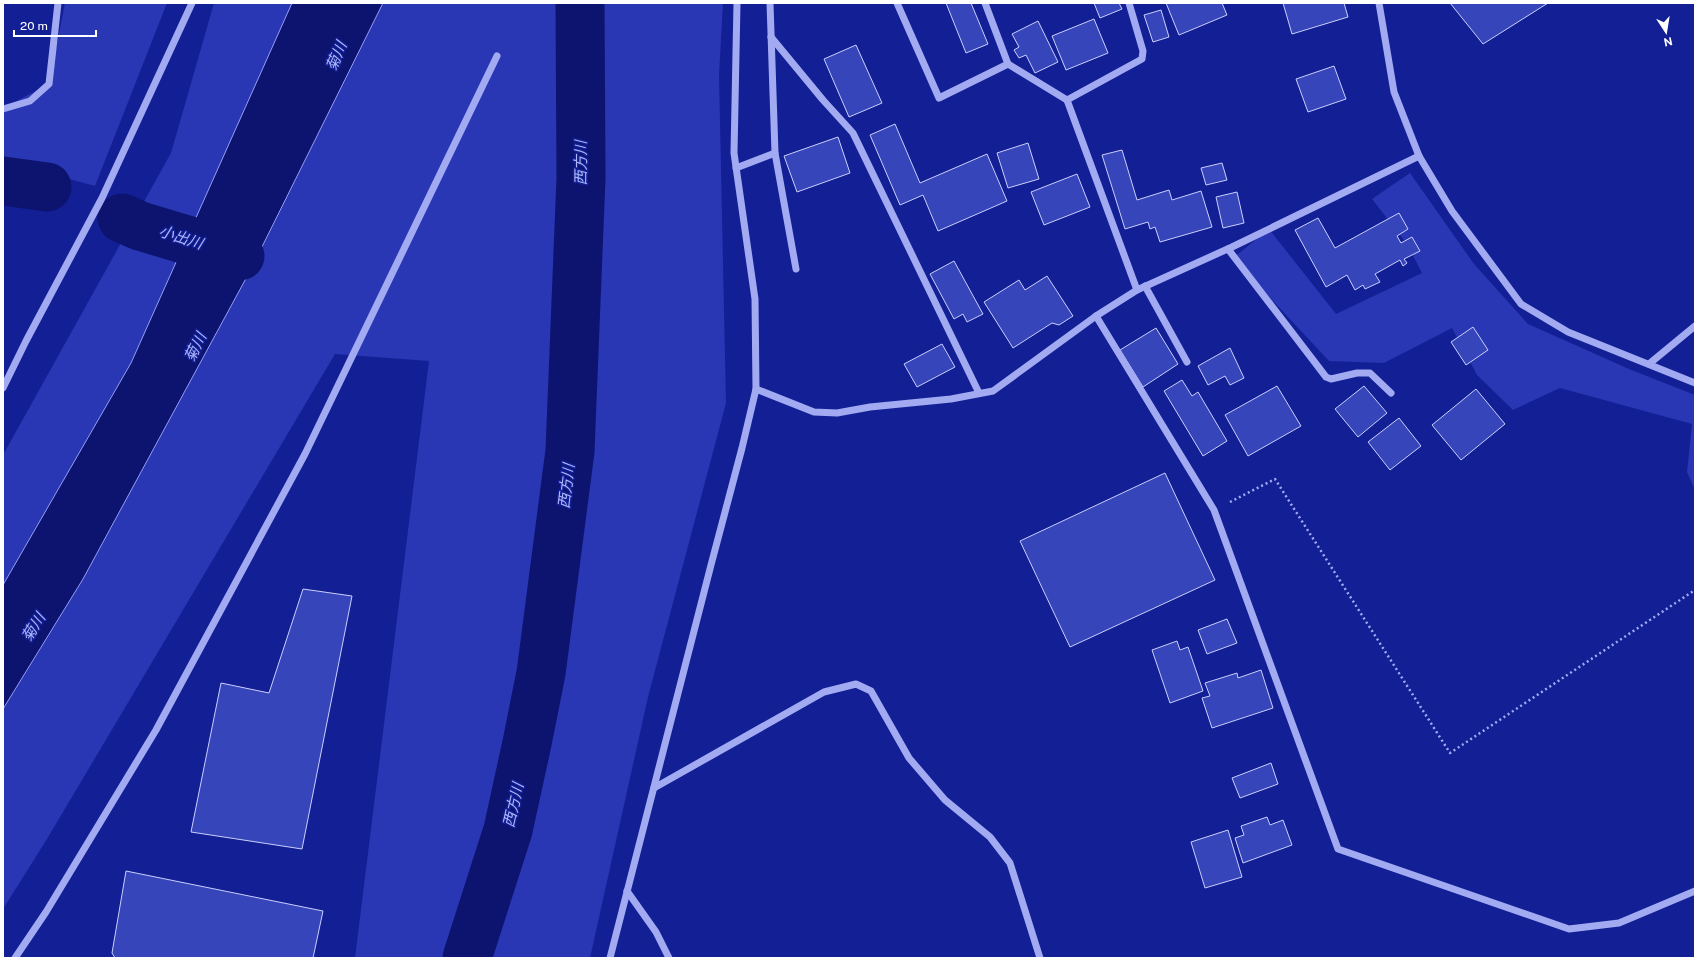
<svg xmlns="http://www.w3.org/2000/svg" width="1698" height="961" viewBox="0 0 1698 961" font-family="'Public Sans','Noto Sans JP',sans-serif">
<rect width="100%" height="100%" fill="#131f94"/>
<g fill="#2937b4">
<polygon points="65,3 167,3 95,186 3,161 3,108 49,84"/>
<polygon points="214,3 723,3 719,75 726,403 648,697 590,958 355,958 429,361 335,354 47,839 3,909 3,455 171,153"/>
<polygon points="1410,173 1474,264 1528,324 1629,369 1695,395 1695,490 1687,472 1692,424 1560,388 1513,410 1477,375 1452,328 1384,363 1329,361 1233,258 1269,229 1336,314 1422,273 1407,244 1372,199"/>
</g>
<polygon fill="#0c1470" stroke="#949ff5" points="292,3 383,3 250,271 83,579 3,709 3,585 131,363"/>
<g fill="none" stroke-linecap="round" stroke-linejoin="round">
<g stroke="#0c1470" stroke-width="49">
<polyline points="3,181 47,187"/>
<polyline points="122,218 140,226 240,256"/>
<polyline points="467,958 508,830 527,743 541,673 570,451 581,178 580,3"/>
</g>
</g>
<g fill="#3745bb" stroke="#cacffd">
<polygon points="946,3 971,3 988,44 966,53"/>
<polygon points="1094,3 1119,3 1122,9 1100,18"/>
<polygon points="1166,3 1222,3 1227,15 1179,35"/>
<polygon points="1283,3 1344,3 1348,17 1292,34"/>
<polygon points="1450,3 1548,3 1483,44"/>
<polygon points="1161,10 1169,37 1153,42 1144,15"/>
<polygon points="1094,19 1108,53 1066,70 1052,36"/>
<polygon points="1038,21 1058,62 1035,73 1026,55 1019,58 1014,50 1019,47 1012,34"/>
<polygon points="856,45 882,103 849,117 824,59"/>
<polygon points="1334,66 1346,99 1308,112 1296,79"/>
<polygon points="895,124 920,183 987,154 1007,201 938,231 923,195 900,205 870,135"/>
<polygon points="838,137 850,173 797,192 784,156"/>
<polygon points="1028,143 1039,179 1008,188 997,153"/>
<polygon points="1122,150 1137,200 1169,190 1172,200 1201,191 1212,227 1160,242 1155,227 1150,229 1148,222 1125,229 1102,155"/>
<polygon points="1222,163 1227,180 1206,185 1201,168"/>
<polygon points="1077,174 1090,207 1044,225 1031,192"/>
<polygon points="1237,192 1244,223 1223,228 1216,197"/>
<polygon points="1399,213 1408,229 1397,236 1401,243 1412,237 1420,251 1404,259 1407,263 1403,266 1400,260 1375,274 1380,282 1365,289 1363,285 1355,290 1347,275 1326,287 1295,230 1318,218 1335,248"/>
<polygon points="954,261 983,314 967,322 963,314 954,319 930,274"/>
<polygon points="1047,276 1073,316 1059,325 1052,323 1013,348 984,302 1019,280 1025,290"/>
<polygon points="1473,327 1488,350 1466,365 1451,342"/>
<polygon points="1156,328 1178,364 1143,387 1120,350"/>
<polygon points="942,344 955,367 917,387 904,364"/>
<polygon points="1230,348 1244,378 1230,385 1225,376 1208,385 1198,366"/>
<polygon points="1182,380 1192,396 1198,392 1227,441 1203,456 1164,391"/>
<polygon points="1277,386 1301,426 1248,456 1225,415"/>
<polygon points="1364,386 1387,413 1358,437 1335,409"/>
<polygon points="1476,389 1505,424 1461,460 1432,425"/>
<polygon points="1399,418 1421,446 1390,470 1368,442"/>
<polygon points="1165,473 1215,580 1070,647 1020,541"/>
<polygon points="303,589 352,596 302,849 191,832 221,683 269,693"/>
<polygon points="1227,619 1237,643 1207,654 1198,630"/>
<polygon points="1177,641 1180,650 1188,647 1203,691 1170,703 1152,650"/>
<polygon points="1261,670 1273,708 1212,728 1202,698 1210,696 1205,683 1237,673 1238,678"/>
<polygon points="1271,763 1278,784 1240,798 1232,778"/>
<polygon points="1267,817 1270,825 1283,820 1292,845 1243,863 1235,838 1244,835 1241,826"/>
<polygon points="1228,830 1242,877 1205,888 1191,842"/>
<polygon points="126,871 323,911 313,958 115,958 112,953"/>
</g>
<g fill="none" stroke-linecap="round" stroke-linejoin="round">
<polyline stroke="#a2abf2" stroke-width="2.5" stroke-dasharray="2 3" stroke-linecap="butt" points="1230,502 1275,479 1450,753 1695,590"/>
<g stroke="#a2abf2" stroke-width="7">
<polyline points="897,3 939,98 1008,64"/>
<polyline points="985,3 1008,64 1067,100"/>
<polyline points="1129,3 1143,51 1142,59 1067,100 1137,290"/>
<polyline points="1379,3 1394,92 1419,156 1452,211 1521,304 1568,332 1695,383"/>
<polyline points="771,37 823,100 853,133 979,393"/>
<polyline points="3,109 30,101 49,84 58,3"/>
<polyline points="775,153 796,269"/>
<polyline points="736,168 775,153 770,3"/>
<polyline points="1228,249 1326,377 1331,379 1357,373 1370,373 1391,393"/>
<polyline points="1145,286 1187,362"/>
<polyline points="1096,316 1214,510 1338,849 1569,929 1619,923 1695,891"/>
<polyline points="1649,364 1695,326"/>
<polyline points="3,388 26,341 102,198 192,3"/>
<polyline points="756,389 814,412 837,413 870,407 951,399 993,391 1096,316 1137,290 1232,247 1419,156"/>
<polyline points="654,788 824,692 856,684 871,691 909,758 945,800 990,837 1010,863 1040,958"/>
<polyline points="627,891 656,932 669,958"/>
<polyline points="15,958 46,912 156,730 305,454 497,56"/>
<polyline points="610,958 711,565 742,448 756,389 755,299 734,153 737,3"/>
</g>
</g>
<g text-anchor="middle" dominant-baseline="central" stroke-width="3" stroke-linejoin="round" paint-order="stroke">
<g font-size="15" font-style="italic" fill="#aeb7f9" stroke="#131f94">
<text transform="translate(336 56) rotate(-67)">菊川</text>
<text transform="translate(580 163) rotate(-90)">西方川</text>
<text transform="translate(181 237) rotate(18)">小出川</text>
<text transform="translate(195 347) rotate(-64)">菊川</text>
<text transform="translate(566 486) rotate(-83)">西方川</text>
<text transform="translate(33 627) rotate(-58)">菊川</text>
<text transform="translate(513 805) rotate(-77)">西方川</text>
</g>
</g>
<rect width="1698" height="961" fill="none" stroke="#ffffff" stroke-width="8"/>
<g transform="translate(1666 32) rotate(168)" stroke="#131f94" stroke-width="3" paint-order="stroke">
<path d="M0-3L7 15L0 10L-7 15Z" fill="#ffffff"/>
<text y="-6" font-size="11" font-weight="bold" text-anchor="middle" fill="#ffffff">N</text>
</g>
<path d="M14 30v6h82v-6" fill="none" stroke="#ffffff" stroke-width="2"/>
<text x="20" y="30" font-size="12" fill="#ffffff" stroke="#131f94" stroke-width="3" paint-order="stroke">20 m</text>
</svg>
